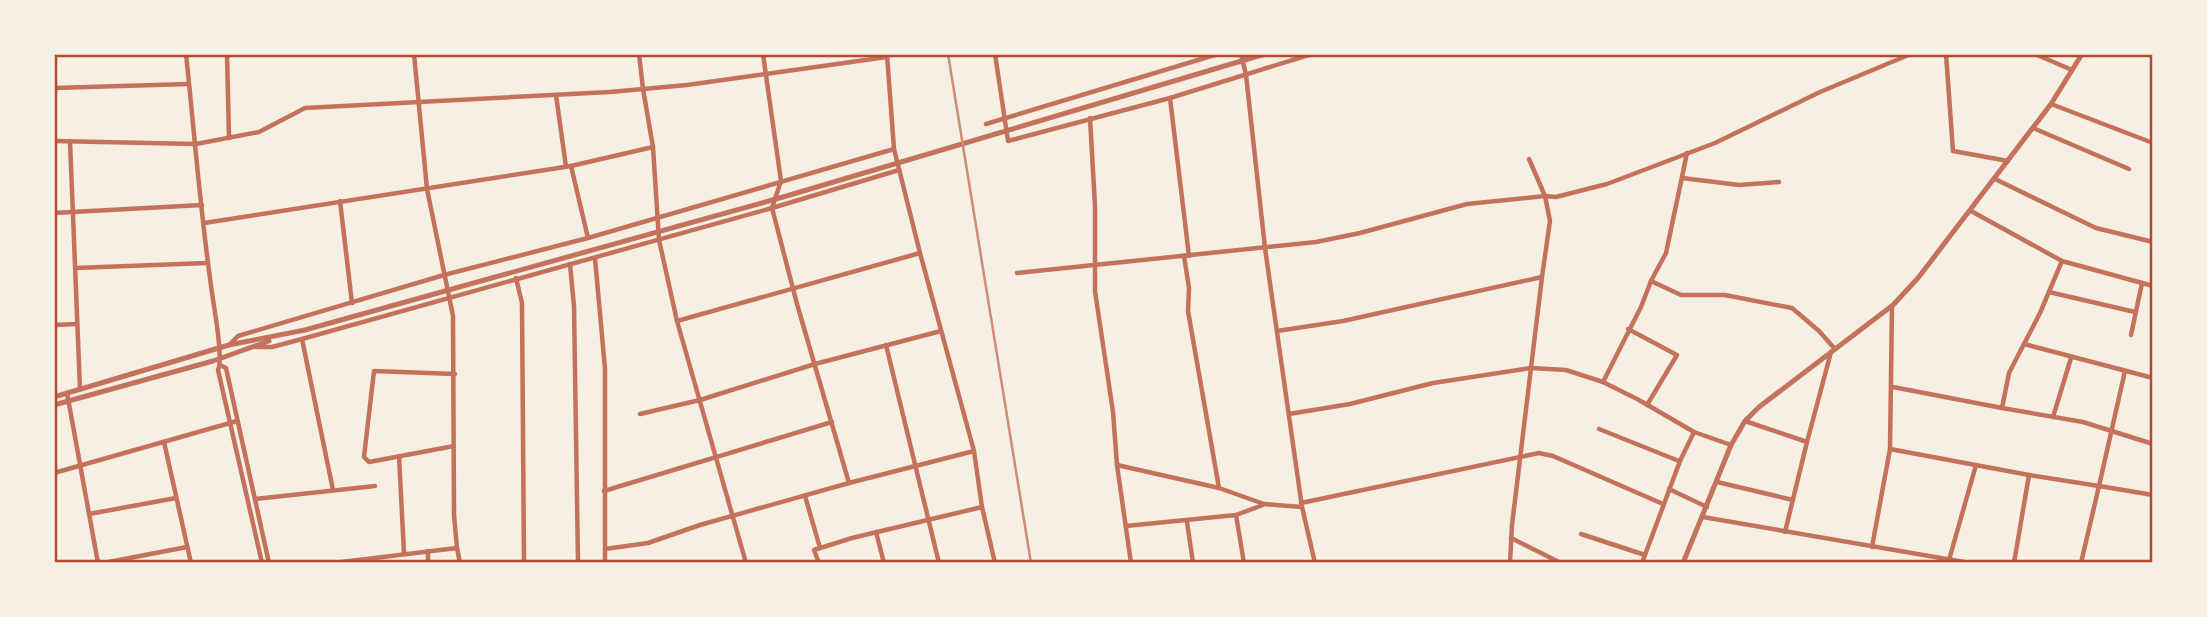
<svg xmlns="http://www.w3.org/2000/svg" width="2207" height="617" viewBox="0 0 2207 617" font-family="'Playfair Display',serif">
<rect width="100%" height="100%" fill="#f6efe4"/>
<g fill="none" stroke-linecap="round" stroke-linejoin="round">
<g stroke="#c5725c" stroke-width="4.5">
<path d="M186,54C195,138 201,223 214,306C216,319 223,360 218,370L262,563"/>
<polyline points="227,54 229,138"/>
<polyline points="414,54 427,189 453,316 454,515 457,548"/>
<polyline points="995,54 1008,141 1170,98 1312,54"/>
<polyline points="1241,54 1246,75 1265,248 1302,507 1315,563"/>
<polyline points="1946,54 1953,151 2008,161"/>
<polyline points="2035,54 2072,70"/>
<polyline points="54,88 189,84"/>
<polyline points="556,95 566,167"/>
<polyline points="1170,98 1189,256"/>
<polyline points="2051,104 2153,143"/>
<polyline points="1090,118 1095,206 1095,291 1113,412 1117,465"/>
<polyline points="986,124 1218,54"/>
<polyline points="2033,128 2129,169"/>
<polyline points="54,141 196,144 259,132 305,108 610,92 687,85 887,57"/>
<polyline points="70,141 80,389"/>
<polyline points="653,147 659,240 677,321 746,563"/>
<polyline points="1687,153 1666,253 1651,281 1681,295 1725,295 1792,308 1819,331 1835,349"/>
<polyline points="1529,159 1545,196 1556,197 1607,184 1715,143 1820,92 1911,54"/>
<polyline points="571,166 588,238"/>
<polyline points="1682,178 1739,185 1779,182"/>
<polyline points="1995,179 2096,228 2153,242"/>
<polyline points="340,201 352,303"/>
<polyline points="1971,211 2062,261 2153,286"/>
<polyline points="54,213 202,205"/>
<polyline points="204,223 571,166 653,147 643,89 639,54"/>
<polyline points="1184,256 1189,288 1188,311 1219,488"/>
<polyline points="595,258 605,369 605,563"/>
<polyline points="2062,261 2040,313 2009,373 2002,408 2083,422 2153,444"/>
<polyline points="570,264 574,306 578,563"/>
<polyline points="75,268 207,263"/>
<polyline points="1017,273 1316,242 1360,233 1467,204 1545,196 1550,221 1542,277"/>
<polyline points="516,278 522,303 524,563"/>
<polyline points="2049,292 2135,312"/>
<polyline points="1892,306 1890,449 2029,475"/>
<polyline points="677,321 920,253"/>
<polyline points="54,325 77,324"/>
<polyline points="1628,329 1677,355 1647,405"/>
<polyline points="1277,331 1343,321 1542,277 1531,368 1566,370 1603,382 1639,400 1694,432 1731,445"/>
<polyline points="2131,335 2142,283"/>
<polyline points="302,339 333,490"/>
<polyline points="2024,344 2153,378"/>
<polyline points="229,345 238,336 444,275 588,238 894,149"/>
<polyline points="886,345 939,563"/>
<polyline points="256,347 272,347 302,339 772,208 899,170"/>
<polyline points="220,365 226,368 269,563"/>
<polyline points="1603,382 1641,307 1651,281"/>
<polyline points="1893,387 2002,408"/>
<polyline points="67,393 98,563"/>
<polyline points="640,414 700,400 815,364 941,331"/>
<polyline points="1289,414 1350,404 1433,383 1531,368 1512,525 1510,563"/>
<polyline points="2053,417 2071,358"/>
<polyline points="1745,421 1807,442 1785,532"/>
<polyline points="1599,429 1679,461"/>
<polyline points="164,442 191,563"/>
<polyline points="1807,442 1831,352"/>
<polyline points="454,446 369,462 364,457 374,371 455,374"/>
<polyline points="974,451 982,507"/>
<polyline points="399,456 404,553"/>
<polyline points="54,473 237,421"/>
<polyline points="1717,482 1793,500"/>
<polyline points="849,483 974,451 920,253 894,149 887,55"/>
<polyline points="1669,489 1707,507"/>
<polyline points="604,491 832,422"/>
<polyline points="805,496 820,548"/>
<polyline points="255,499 375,486"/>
<polyline points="1301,503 1539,453 1553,456 1663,504"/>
<polyline points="89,514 176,498"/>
<polyline points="1236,515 1244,563"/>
<polyline points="1703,517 1970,563"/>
<polyline points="1187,522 1193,563"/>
<polyline points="1126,526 1236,515 1263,505"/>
<polyline points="876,532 884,563"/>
<polyline points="1581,534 1645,555"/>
<polyline points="1511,538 1561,563"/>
<polyline points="1872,547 1890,449"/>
<polyline points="605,549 648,543 700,525 849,483 797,304 772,208 781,181 763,54"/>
<polyline points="428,551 428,563"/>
<polyline points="1949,560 1976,465"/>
<polyline points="103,563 187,547"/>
<polyline points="333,563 457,548 460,563"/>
<polyline points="819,563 814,550 852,538 982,507 995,563"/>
<polyline points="1131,563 1117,465 1219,488 1264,504 1302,507"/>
<polyline points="1642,563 1680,461 1694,432"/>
<polyline points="2014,563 2029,475 2099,486 2125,371"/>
<polyline points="2081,563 2099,486 2153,495"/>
<polyline points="2151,563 2153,556"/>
</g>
<g stroke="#c5725c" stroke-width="5">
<polyline points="54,397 229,345 305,330 783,197 1265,54"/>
<polyline points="54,405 213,361 269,341"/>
<polyline points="1683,563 1731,445 1745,421 1759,407 1893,305 1918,278 2051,104 2082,54"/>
</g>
<polyline stroke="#cf8b77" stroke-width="2.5" points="948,54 1031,563"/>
</g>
<rect width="2207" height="617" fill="none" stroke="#f6efe4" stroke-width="112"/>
<rect x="56" y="56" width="2095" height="505" fill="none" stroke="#b5482f" stroke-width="2.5"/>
</svg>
